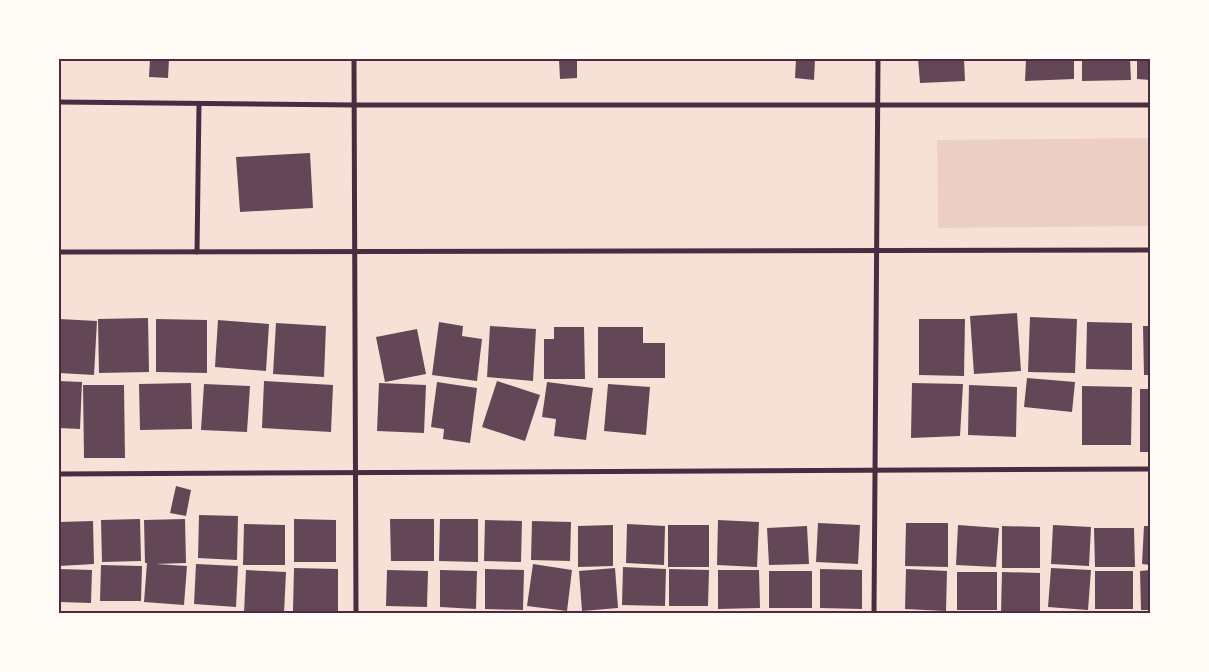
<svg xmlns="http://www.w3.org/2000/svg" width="1209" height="672" viewBox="0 0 1209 672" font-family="'Alegreya Sans',sans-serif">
<rect width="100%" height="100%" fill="#f7e1d7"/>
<polygon fill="#ebcfc5" points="1150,138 1150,226 938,228 937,140"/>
<g fill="#644757">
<polygon points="150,59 169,59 168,78 149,77"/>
<polygon points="559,59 577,59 577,78 560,79"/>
<polygon points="796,59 815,59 814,80 795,78"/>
<polygon points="918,59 964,59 965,81 920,83"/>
<polygon points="1026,59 1074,59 1074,79 1025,81"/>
<polygon points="1082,59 1130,59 1131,80 1082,81"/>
<polygon points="1137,59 1150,59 1150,80 1137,79"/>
<polygon points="310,153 313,208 240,212 236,157"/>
<polygon points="1017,313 1021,371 974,374 970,316"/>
<polygon points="1030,317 1077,319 1075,373 1028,372"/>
<polygon points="148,318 149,372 99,373 98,319"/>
<polygon points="59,319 97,321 94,375 59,373"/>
<polygon points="156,319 207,320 207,373 156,372"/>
<polygon points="919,319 965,319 964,376 919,375"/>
<polygon points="218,320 269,324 266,371 215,367"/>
<polygon points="439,322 463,326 462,336 482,339 477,381 432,375"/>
<polygon points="1087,322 1132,323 1132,370 1086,369"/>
<polygon points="276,323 326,326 324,377 273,374"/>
<polygon points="490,326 536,329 533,381 487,377"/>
<polygon points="1143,326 1150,326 1150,375 1144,375"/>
<polygon points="554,327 584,327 585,379 544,379 544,339 554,339"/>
<polygon points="598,327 643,327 643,343 665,343 665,378 598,378"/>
<polygon points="417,329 426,374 385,382 376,337"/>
<polygon points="1027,378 1075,382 1072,412 1024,407"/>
<polygon points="59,381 82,382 80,429 59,428"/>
<polygon points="264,381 333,385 331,432 262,428"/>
<polygon points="497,381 540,395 525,441 482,427"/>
<polygon points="437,382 477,388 470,443 443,439 444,429 431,427"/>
<polygon points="547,382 593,388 586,440 554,436 556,419 542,417"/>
<polygon points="191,383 192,429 140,430 139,384"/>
<polygon points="379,383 426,385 424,433 377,431"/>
<polygon points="912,383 963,384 960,436 911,438"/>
<polygon points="204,384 250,386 247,432 201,430"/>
<polygon points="608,384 650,387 646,435 604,431"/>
<polygon points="83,385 124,385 125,458 84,458"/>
<polygon points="969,385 1017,387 1016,437 968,435"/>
<polygon points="1082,386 1132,387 1131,445 1082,445"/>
<rect x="1140" y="389" width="10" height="63"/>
<polygon points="176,486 191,490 186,516 170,513"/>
<polygon points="199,515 238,516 237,560 198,558"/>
<polygon points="140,519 141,561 102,562 101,520"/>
<polygon points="185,519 186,563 155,564 187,566 184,605 144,602 147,563 145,563 144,520"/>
<polygon points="294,519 336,520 336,562 294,562"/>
<polygon points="390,519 434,519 434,561 391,561"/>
<polygon points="440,519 478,519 478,562 439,561"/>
<polygon points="485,520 522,521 521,562 484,561"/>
<polygon points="718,520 759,522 757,567 717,565"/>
<polygon points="93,521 94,564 59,566 59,522"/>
<polygon points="532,521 571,522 570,561 531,560"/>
<polygon points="818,523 860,525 858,564 816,562"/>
<polygon points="906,523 948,523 948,567 905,566"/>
<polygon points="244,524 285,525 285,565 243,565"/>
<polygon points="627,524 665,526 664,565 626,563"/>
<polygon points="613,525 613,566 578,567 578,526"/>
<rect x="668" y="525" width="41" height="42"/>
<polygon points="958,525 999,528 996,567 956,565"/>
<polygon points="1053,525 1091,527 1089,566 1051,564"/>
<polygon points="807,526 809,564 769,565 767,528"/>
<polygon points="1002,526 1040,527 1040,568 1002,568"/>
<polygon points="1144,526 1150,526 1150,565 1142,564"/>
<polygon points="1094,528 1134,528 1135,567 1095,567"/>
<polygon points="196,564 238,566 236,607 194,604"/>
<polygon points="533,564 572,570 567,611 527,606"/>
<polygon points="101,565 142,566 141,601 100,601"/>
<polygon points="623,567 666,569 665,606 622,605"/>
<polygon points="294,568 338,569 338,612 293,611"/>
<polygon points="615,568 618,608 582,611 579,571"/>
<polygon points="1051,568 1091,570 1088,610 1048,607"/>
<polygon points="59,569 92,570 91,603 59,602"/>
<polygon points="485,569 524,570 523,610 485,609"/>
<polygon points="669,569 709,570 708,606 669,606"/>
<polygon points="820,569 862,570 862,609 820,608"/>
<polygon points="906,569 947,571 946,611 905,609"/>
<polygon points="246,570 286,572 284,613 244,613"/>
<polygon points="387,570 428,571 427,607 386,606"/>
<polygon points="440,570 477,571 476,609 440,607"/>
<polygon points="718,570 759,570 760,608 718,609"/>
<polygon points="1150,570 1150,610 1141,610 1140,571"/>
<rect x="769" y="571" width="43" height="37"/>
<rect x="1095" y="571" width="38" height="38"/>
<rect x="957" y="572" width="40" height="38"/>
<polygon points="1002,572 1040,573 1040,613 1001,613"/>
</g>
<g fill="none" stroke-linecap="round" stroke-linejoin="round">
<g stroke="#4a2c40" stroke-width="5">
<polyline points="354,59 356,613"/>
<polyline points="59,102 354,105 1150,105"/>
<polyline points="59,252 1150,250"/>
<polyline points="197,252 199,104"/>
<polyline points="59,474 1150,469"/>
<polyline points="874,613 878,59"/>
</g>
</g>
<rect width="1209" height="672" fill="none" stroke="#fffaf5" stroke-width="120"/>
<rect x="60" y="60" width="1089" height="552" fill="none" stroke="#4a2c40" stroke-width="2"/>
</svg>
